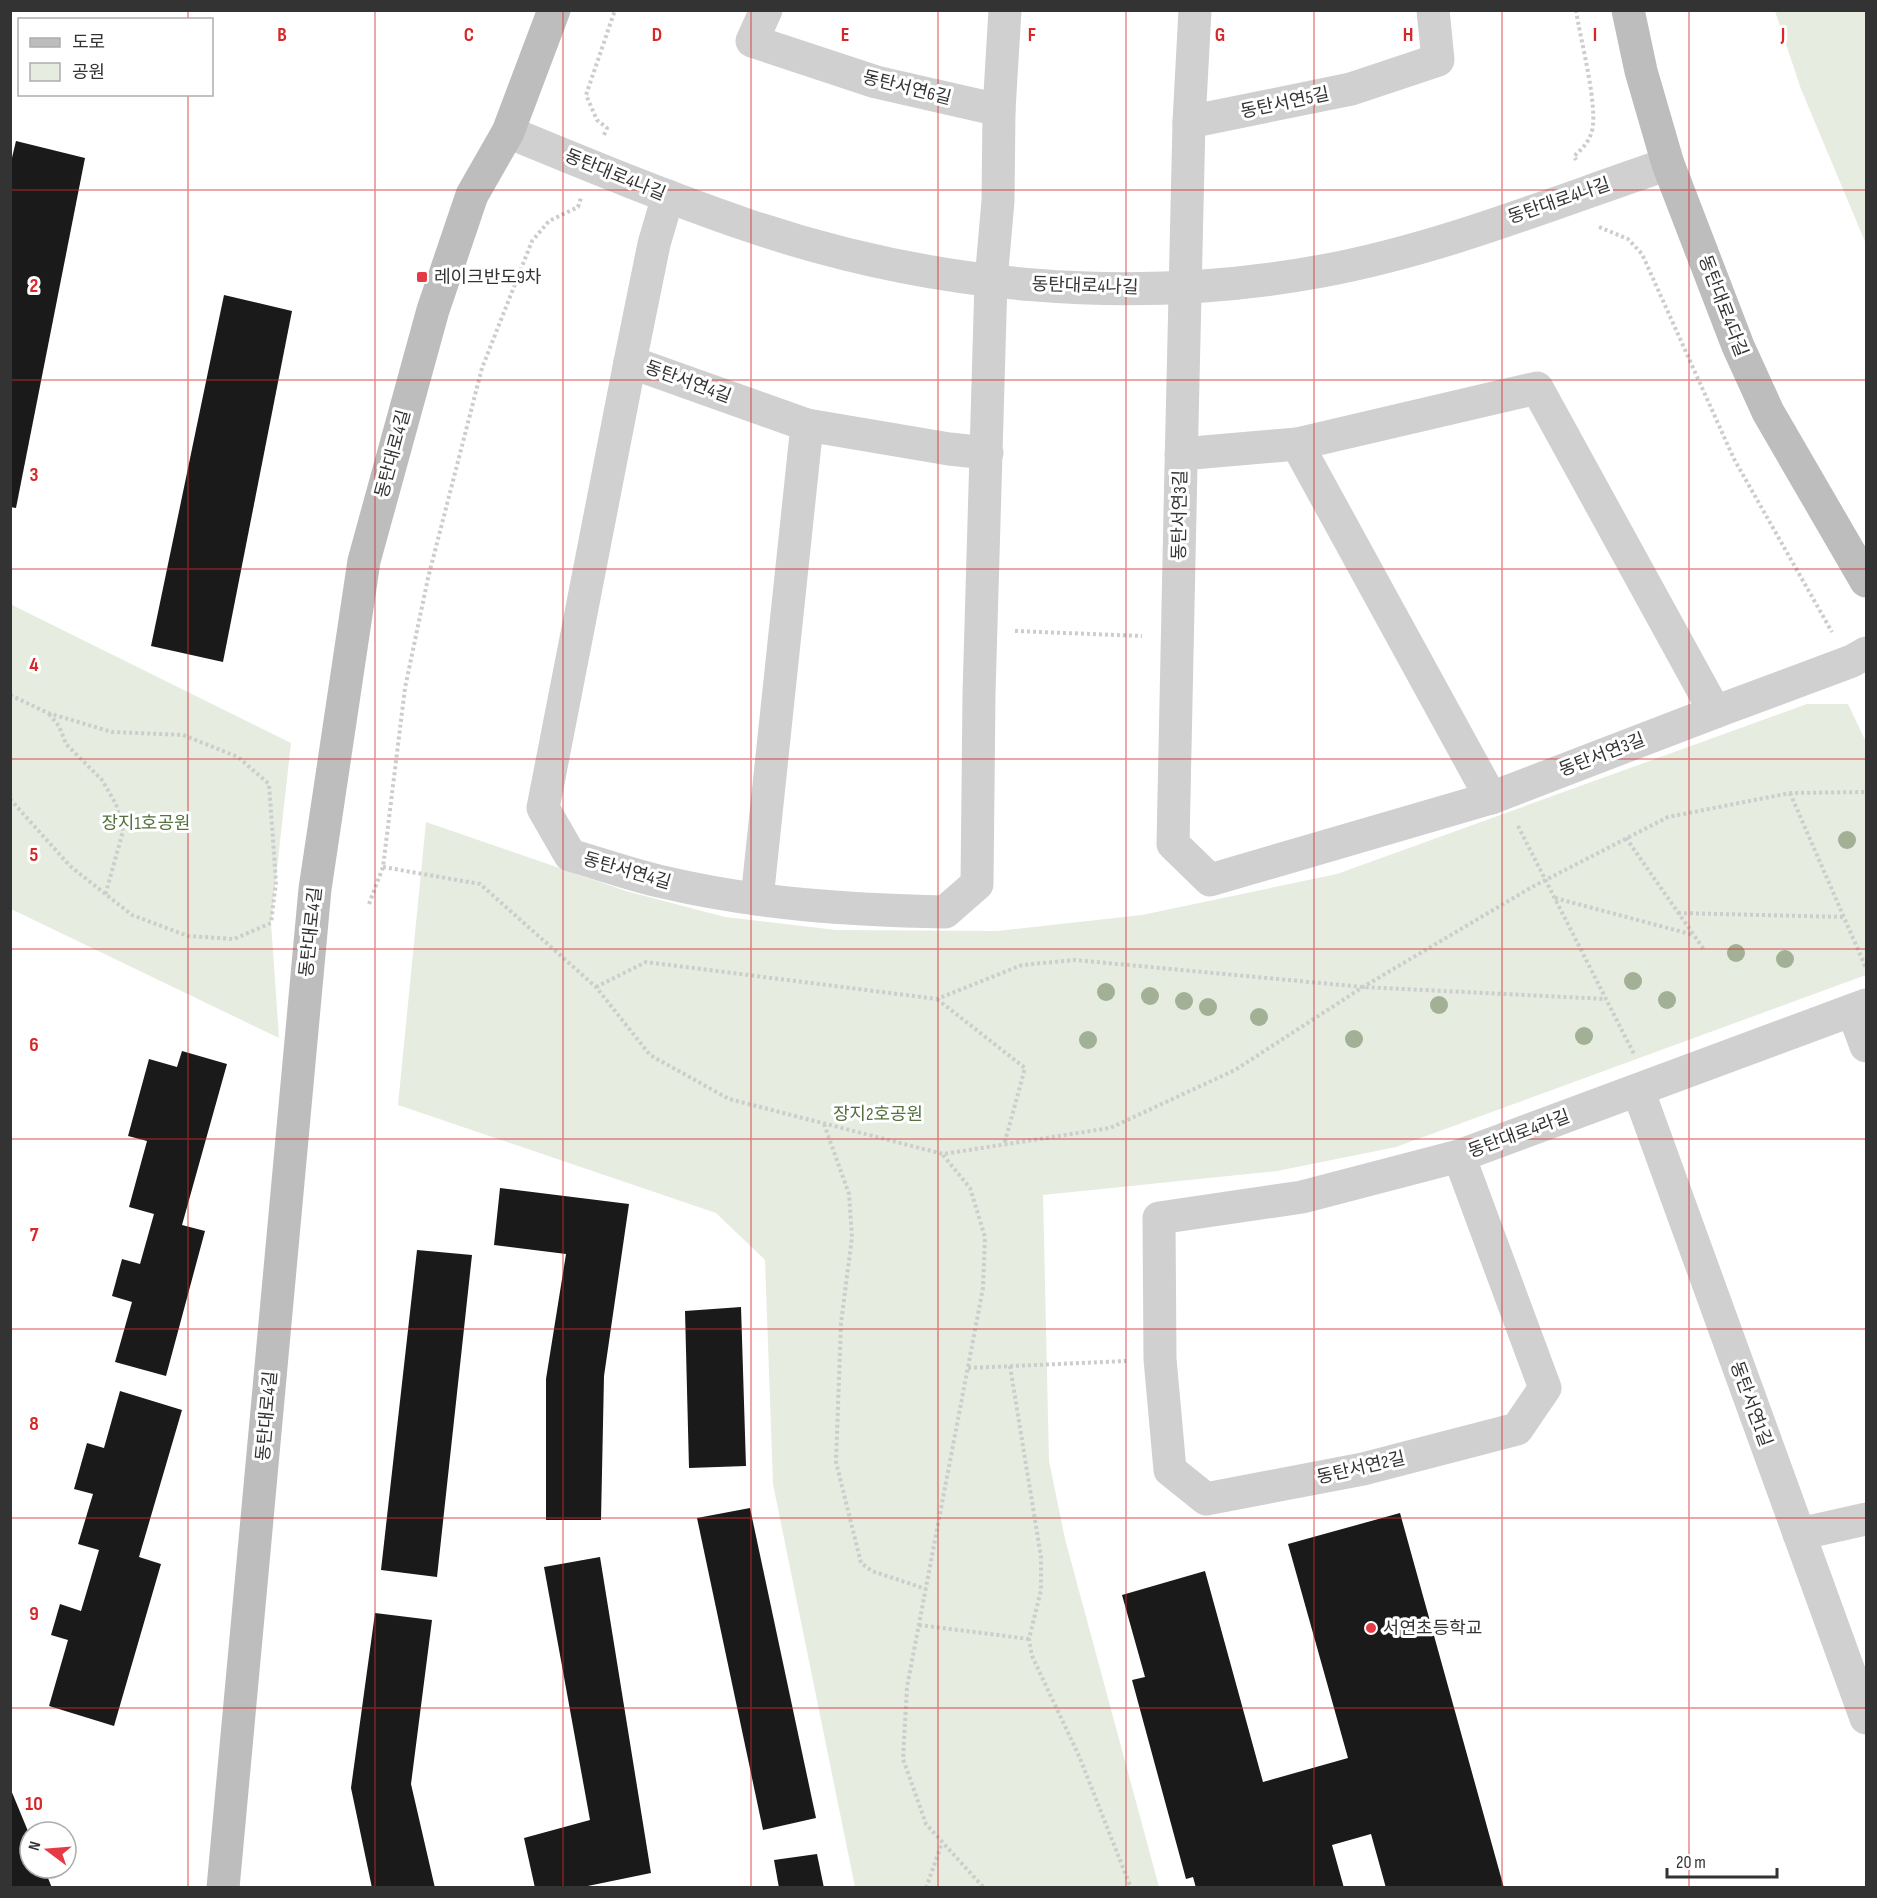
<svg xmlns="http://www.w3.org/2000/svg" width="1877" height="1898" viewBox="0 0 1877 1898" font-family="'Sofia Sans Condensed','Noto Sans KR',sans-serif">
<rect width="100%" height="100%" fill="#fff"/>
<g fill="#e6ecdf">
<polygon points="1775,11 1866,11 1866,244 1801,89"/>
<polygon points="10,604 291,743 271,923 279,1038 11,909"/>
<polygon points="1807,704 1848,704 1866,742 1866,975 1396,1147 1277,1171 1043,1195 1049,1461 1065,1539 1159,1887 855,1887 773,1484 765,1260 716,1213 398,1105 426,822 626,891 725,917 836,930 997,931 1142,915 1337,874"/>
</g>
<g fill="#1a1a1a">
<polygon points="16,141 85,158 16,508 10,507 10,166"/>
<polygon points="224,295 292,311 223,662 151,646"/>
<polygon points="182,1051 227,1064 182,1225 205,1231 166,1376 115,1362 132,1302 112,1296 122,1259 140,1264 154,1214 129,1207 147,1141 128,1136 149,1059 177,1067"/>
<polygon points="500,1188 629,1204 604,1376 601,1520 546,1520 546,1379 566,1254 494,1245"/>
<polygon points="417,1250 472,1255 437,1577 381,1570"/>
<polygon points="741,1307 746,1466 689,1468 685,1311"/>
<polygon points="120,1391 182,1410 139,1557 161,1564 114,1726 49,1706 68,1640 51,1635 60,1604 81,1611 99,1550 78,1544 93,1494 74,1489 87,1443 104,1448"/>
<polygon points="750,1508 816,1818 763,1830 697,1518"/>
<polygon points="1400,1513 1504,1888 1386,1888 1371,1834 1332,1845 1344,1888 1196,1888 1193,1877 1186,1879 1132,1680 1145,1677 1122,1595 1205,1571 1263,1782 1348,1758 1288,1544"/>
<polygon points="600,1557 651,1873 578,1888 535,1888 524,1838 590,1820 544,1567"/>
<polygon points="375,1613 432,1620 411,1784 435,1888 372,1888 351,1788"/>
<polygon points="11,1790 30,1836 30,1868 44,1868 52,1888 11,1888"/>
<polygon points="817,1854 824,1888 779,1888 774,1860"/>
</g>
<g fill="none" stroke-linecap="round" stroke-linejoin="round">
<g stroke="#cdcdcd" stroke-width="4" stroke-dasharray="3 3" stroke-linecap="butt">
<path d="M1576,10C1580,39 1600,111 1591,134C1588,143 1581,150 1574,156L1576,160"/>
<polyline points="604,135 607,128 597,120 586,95 615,10"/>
<polyline points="1599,227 1628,239 1642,254 1734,459 1832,632"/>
<polyline points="1015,631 1142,636"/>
<polyline points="10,695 48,713 112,732 183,735 238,757 269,784 276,882 271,923 234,939 188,936 132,915 70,866 10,799"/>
<polyline points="49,714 59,726 66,744 102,780 116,804 123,831 105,896"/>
<polyline points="1790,793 1866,968"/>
<polyline points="1518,826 1634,1054"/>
<polyline points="1626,838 1705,951"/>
<polyline points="383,867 480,884 596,987 650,1055 729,1099 943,1154 1110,1128 1235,1070 1363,987 1532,887 1668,817 1790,793 1866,792"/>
<polyline points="1555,898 1694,935"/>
<polyline points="369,904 383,867 405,688 428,578 482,368 532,241 549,221 578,207 581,198"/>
<polyline points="1678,913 1844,917"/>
<polyline points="596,987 646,962 937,999 1022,965 1075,960 1363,987 1606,999"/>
<polyline points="937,999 1025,1068 1004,1145"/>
<polyline points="824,1124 849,1194 852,1237 841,1323 836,1462 861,1563 872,1571 926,1589"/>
<polyline points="943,1155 970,1188 985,1237 983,1288 907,1687 903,1759 926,1824 984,1888"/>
<polyline points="1010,1366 1041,1557 1041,1590 1029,1639 1032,1656 1079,1756 1131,1888"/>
<polyline points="968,1368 1126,1361"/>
<polyline points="919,1625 1029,1639"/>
<polyline points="926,1888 942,1843"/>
</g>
<g stroke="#d0d0d0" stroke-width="33">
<polyline points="766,10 752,41 876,82 999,110 1005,10"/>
<polyline points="1195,10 1189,122 1351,89 1438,60 1433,10"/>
<path d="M508,132C588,165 668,198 750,226C933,288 1132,306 1322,271C1441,249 1555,202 1668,164"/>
<polyline points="630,362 654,244 668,196"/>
<polyline points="1297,444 1491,798"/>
<path d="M987,453L949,449L807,425L630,362L543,808L570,855C601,864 632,875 663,882C756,904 849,910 945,912L977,884L979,694L991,281L998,201L999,110"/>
<path d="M1181,454L1297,444L1537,388L1715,712L1491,798L1210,880L1173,844C1178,603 1183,363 1189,122"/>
<polyline points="1715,712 1852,661 1866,653"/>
<polyline points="757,899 807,425"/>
<polyline points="1853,1011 1866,1046"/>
<polyline points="1638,1090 1866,1718"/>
<polyline points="1459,1156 1545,1388 1517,1429 1363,1469 1206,1499 1170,1470 1160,1359 1159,1218 1302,1197 1459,1156 1866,1005"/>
<polyline points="1799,1534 1866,1519"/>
</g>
<g stroke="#bdbdbd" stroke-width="33">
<polyline points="1628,10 1641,71 1668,164 1738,346 1768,412 1866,581"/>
<polyline points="223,1888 315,889 364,561 433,310 472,195 508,132 554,10"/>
</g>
</g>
<g fill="#a2b095">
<circle cx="1847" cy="840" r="9"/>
<circle cx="1736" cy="953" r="9"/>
<circle cx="1785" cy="959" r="9"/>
<circle cx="1633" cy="981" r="9"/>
<circle cx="1106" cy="992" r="9"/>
<circle cx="1150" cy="996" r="9"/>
<circle cx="1667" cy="1000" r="9"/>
<circle cx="1184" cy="1001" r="9"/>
<circle cx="1439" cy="1005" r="9"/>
<circle cx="1208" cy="1007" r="9"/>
<circle cx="1259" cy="1017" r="9"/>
<circle cx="1584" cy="1036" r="9"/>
<circle cx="1354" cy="1039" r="9"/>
<circle cx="1088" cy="1040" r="9"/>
</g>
<path fill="none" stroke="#d62828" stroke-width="1.5" stroke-opacity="0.55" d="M188,10V20M375,10V1888M563,10V1888M751,10V1888M938,10V1888M1126,10V1888M1314,10V1888M1502,10V1888M1689,10V1888M188,94V1888M10,190H1866M10,380H1866M10,569H1866M10,759H1866M10,949H1866M10,1139H1866M10,1329H1866M10,1518H1866M10,1708H1866"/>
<g fill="#e63946" stroke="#fff" stroke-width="2">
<rect x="416" y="271" width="12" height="12" rx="3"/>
<circle cx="1371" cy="1628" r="6"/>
</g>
<g text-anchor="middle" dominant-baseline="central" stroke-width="6" stroke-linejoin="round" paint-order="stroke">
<g font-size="18" fill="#333" stroke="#fff">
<text transform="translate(907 88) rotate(14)">동탄서연6길</text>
<text transform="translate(1285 103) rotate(-12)">동탄서연5길</text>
<text transform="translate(615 175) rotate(22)">동탄대로4나길</text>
<text transform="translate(1559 201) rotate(-19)">동탄대로4나길</text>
<text transform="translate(1085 286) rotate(2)">동탄대로4나길</text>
<text transform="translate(1723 306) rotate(69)">동탄대로4다길</text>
<text transform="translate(688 382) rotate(20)">동탄서연4길</text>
<text transform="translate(393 454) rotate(-75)">동탄대로4길</text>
<text transform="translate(1180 515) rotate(-89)">동탄서연3길</text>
<text transform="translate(1602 755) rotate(-21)">동탄서연3길</text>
<text transform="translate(627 871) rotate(16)">동탄서연4길</text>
<text transform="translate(311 932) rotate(-84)">동탄대로4길</text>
<text transform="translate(1519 1134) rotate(-20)">동탄대로4라길</text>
<text transform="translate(1751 1404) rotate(70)">동탄서연1길</text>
<text transform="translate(267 1416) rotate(-85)">동탄대로4길</text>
<text transform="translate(1361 1468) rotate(-13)">동탄서연2길</text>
</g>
<g font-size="18" fill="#333" stroke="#fff" text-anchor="start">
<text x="434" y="277">레이크반도9차</text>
<text x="1383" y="1628">서연초등학교</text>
</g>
<g font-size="18" fill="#56703f" stroke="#fff">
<text x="146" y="823">장지1호공원</text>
<text x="878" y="1114">장지2호공원</text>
</g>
</g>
<g font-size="20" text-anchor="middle" font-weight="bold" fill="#d62828" stroke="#fff" stroke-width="6" stroke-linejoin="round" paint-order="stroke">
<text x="282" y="41">B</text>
<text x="469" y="41">C</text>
<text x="657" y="41">D</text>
<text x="845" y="41">E</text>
<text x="1032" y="41">F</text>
<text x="1220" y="41">G</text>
<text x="1408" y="41">H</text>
<text x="1595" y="41">I</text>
<text x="1783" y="41">J</text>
<text x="34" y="292">2</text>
<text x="34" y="481">3</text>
<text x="34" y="671">4</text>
<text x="34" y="861">5</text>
<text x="34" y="1051">6</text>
<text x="34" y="1241">7</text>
<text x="34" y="1430">8</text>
<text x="34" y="1620">9</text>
<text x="34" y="1810">10</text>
</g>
<rect width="1877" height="1898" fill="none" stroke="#333333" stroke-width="24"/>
<rect x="18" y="18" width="195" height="78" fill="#ffffff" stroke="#adadad" stroke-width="1.5"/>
<rect x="30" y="38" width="30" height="9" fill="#bdbdbd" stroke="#adadad" stroke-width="1.5"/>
<text x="72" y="48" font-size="18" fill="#333333">도로</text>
<rect x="30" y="63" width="30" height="18" fill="#e6ecdf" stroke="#adadad" stroke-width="1.5"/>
<text x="72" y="78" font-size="18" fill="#333333">공원</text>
<g transform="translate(48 1850) rotate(286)"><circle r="28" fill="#ffffff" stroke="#adadad" stroke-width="1.5"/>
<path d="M0-4.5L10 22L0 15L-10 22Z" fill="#e63946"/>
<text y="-9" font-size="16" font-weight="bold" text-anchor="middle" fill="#333333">N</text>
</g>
<path d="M1667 1868v9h110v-9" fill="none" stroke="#333333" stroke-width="3"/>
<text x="1676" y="1868" font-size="18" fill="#333333" stroke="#ffffff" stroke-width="4.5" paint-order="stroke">20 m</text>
</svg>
